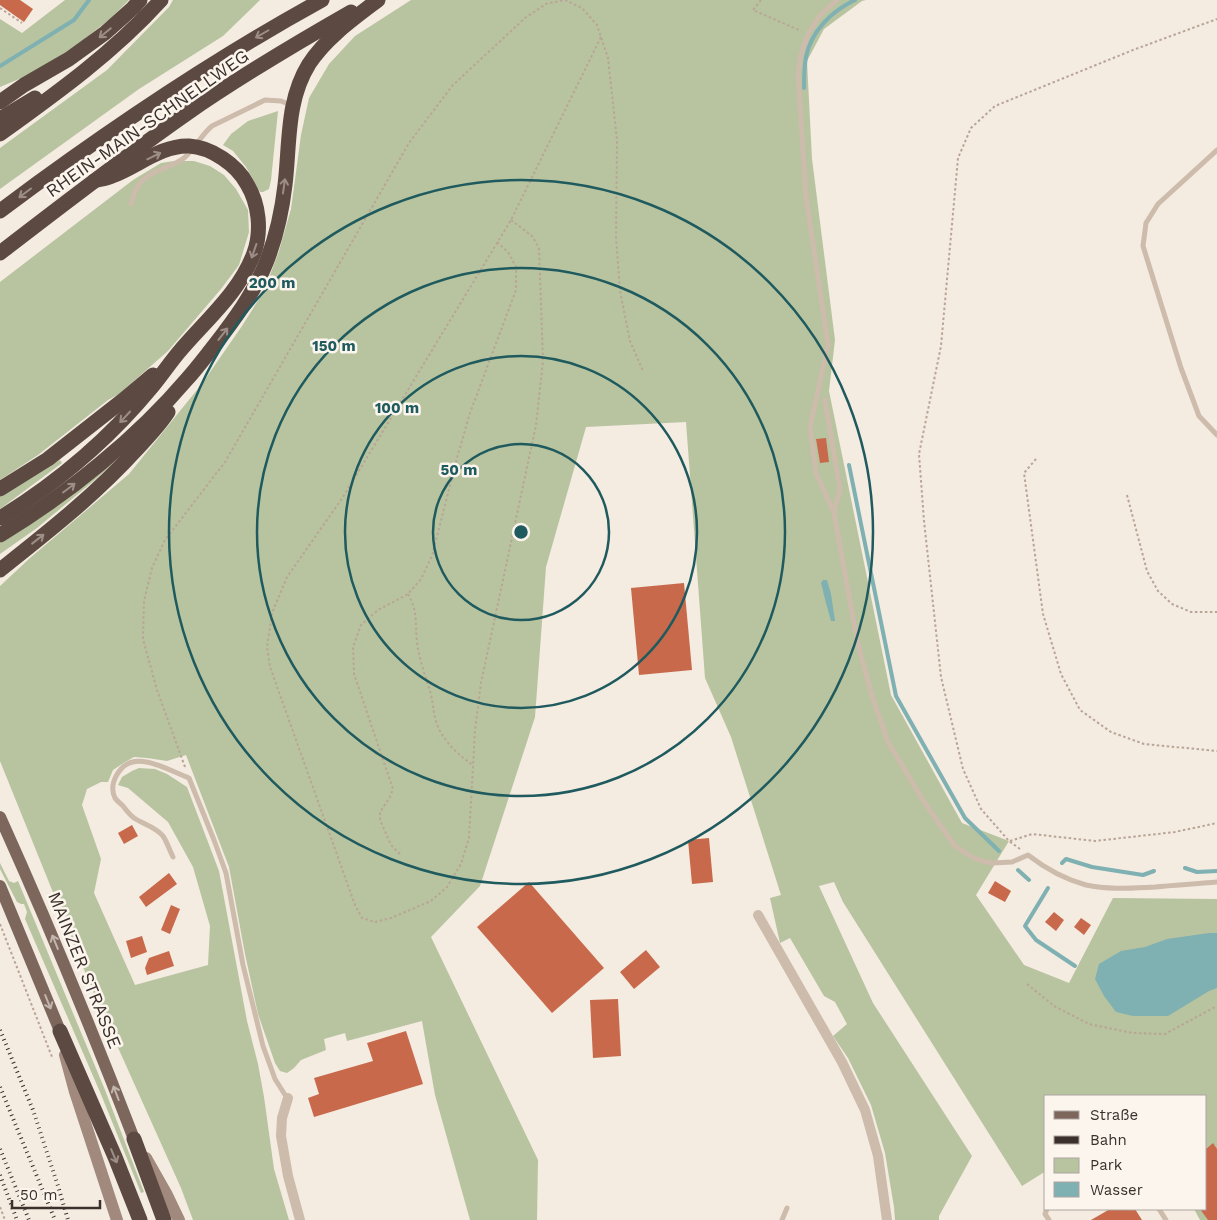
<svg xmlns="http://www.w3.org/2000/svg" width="1217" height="1220" viewBox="0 0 1217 1220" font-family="'Work Sans',sans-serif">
<rect width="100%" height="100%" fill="#f4ebe1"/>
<g fill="#b8c4a0">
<polygon points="65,0 129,0 111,18 77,45 31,74 0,87 0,19 22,33"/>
<polygon points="173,0 260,0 223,36 139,89 0,189 0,148 107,70 169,7"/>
<polygon points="411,0 866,0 862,1 824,29 807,61 812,159 835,340 829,391 891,695 962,823 1009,841 976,895 1024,965 1069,983 1113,898 1217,899 1217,1220 1200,1220 1194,1209 1206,1209 1206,1096 1046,1096 1046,1171 1022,1186 843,902 834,882 819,886 873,1003 972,1156 939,1216 939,1220 895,1220 894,1207 885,1153 871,1105 848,1058 833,1036 847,1024 835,1002 824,996 790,938 780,943 770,898 781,895 731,737 705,678 686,422 586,427 546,567 535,717 480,886 431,937 538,1160 537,1220 470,1220 435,1095 422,1021 347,1041 345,1033 324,1039 326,1050 301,1060 294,1068 287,1073 280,1071 275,1063 258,1014 245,954 229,867 186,755 167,761 147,758 134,757 125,762 113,770 108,782 101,782 87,789 82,805 101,859 94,893 135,985 208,965 210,926 193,867 168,822 128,788 118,785 122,777 132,771 139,768 155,769 167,774 187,787 219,871 247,1021 258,1064 264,1097 274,1169 289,1220 193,1220 181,1188 94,994 0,761 0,586 30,558 129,474 201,385 242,326 264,291 279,251 291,209 301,135 309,98 329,64 355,36"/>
<polygon points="278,111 271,180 269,189 263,192 260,192 246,167 233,151 223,145 231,134 248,121"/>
<polygon points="174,161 194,161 210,166 224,175 236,189 248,210 249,232 239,265 221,289 168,351 119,394 108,400 38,455 0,480 0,282 133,180 161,163"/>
<polygon points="120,457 96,479 37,528 0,554 0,543 13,535"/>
<polygon points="60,460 62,463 0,509 0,495"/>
<polygon points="0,863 9,881 14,883 18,881 105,1090 144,1192 141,1193 100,1092 25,919 27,912 24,904 21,904 17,902 0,869"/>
</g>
<g fill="#7fb0b2">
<polygon points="823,580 827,580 831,594 835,621 831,621 826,603 821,583"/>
<polygon points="1209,933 1217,933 1217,988 1209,991 1168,1016 1133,1016 1116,1012 1104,996 1095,979 1099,964 1121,951 1145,947 1167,939"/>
</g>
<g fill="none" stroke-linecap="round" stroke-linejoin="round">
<g stroke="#7fb0b2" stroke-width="4">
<polyline points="0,66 74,20 89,0"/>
<path d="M804,88C804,78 804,67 806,57C811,31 832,11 855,0"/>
<polyline points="849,465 896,696 965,818 999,851"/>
<polyline points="1062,863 1066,859 1092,867 1143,875 1154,871"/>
<polyline points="1185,868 1197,872 1217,871"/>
<polyline points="1018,870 1029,880"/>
<polyline points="1048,888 1025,926 1036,940 1075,966"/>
</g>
</g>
<g fill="#c8694b">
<polygon points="0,0 20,0 33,9 24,22 0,5"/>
<polygon points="826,438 829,462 820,463 816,439"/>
<polygon points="684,583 692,670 639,675 631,588"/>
<polygon points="132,825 138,836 124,844 118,833"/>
<polygon points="709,838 713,882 692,884 688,840"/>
<polygon points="169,873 177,884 146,907 139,897"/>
<polygon points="995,881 1011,891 1005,902 988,893"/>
<polygon points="529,882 604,968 552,1013 477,927"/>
<polygon points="171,905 180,909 170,934 161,930"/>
<polygon points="1054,912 1064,920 1056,931 1045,922"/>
<polygon points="1081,918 1091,925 1084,935 1074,927"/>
<polygon points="142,936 147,952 131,958 126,941"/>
<polygon points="646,950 660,967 634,989 620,972"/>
<polygon points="169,951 174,966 147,975 145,968 149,958"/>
<polygon points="618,999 621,1056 593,1058 590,1000"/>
<polygon points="406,1031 423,1084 314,1117 308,1098 319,1094 314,1078 373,1061 367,1043"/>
<polygon points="1213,1143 1217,1149 1217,1220 1208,1220 1200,1209 1206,1209 1206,1149"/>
<polygon points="1110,1209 1135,1209 1142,1220 1091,1220"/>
</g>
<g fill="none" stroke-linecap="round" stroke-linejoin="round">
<g stroke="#b9a596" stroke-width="2" stroke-dasharray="2.5 2.5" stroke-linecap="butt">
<polyline points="565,0 582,8 597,25 608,58 617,140 616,237 620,291 630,341 643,371"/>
<polyline points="761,0 753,10 801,31"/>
<polyline points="0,8 22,23"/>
<polyline points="511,220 532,236 539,248 543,361 536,425 481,683 475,730 469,838 461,864 447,887 431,901 391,918 375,922 362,918 355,905 270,667 267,647 272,613 287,577 343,497 511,220 601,37"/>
<polyline points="1036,459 1024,473 1043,614 1061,674 1080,710 1111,732 1144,744 1217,751"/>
<polyline points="1127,495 1147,571 1158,591 1172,604 1191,612 1217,612"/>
<path d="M408,594C418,611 415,624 417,642C419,659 425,675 430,691C433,701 433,711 436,721C441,739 458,755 473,765"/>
<polyline points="185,767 157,690 143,639 144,601 152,568 165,540 225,462 409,143 452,86 525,18 546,4 564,0"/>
<polyline points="1010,841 1032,834 1095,841 1175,832 1217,823"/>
<polyline points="1020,849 1009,841 981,809 963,769 941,677 924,521 919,454 941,346 958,158 971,128 995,106 1133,50 1217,19"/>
<polyline points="400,854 391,845 380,820 380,812 390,797 393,789 354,674 353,647 361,625 378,610 408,594 421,579 432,556 457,458 470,413 516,290 516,267 508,252 497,242"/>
<polyline points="0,924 52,1057"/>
<polyline points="1027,984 1054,1006 1089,1024 1133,1033 1165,1034 1217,1006"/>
<polyline points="0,1207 5,1220"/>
</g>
<g stroke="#cdbbac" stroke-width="5">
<path d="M837,0L820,15L808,34L801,54L798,74L806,197L828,345L810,427L816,473L834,513L857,640L871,693L888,742L924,802L955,846L972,857L982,861L992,863L1012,862L1028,855C1046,869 1064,879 1086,885C1109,890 1132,888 1155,887C1176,885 1196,884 1217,882"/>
<polyline points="1217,150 1158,204 1146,223 1143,246 1181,368 1199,416 1217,435"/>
<path d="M131,204C133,198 134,191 138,186C148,170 170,169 184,158C195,149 201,135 212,126L265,100L281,101L291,105"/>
<polyline points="825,400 840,489 834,512"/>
<path d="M173,857C170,851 167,842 163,836C156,827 143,824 134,818C130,815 126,810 123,806C121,804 117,801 115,798C110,788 114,777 121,769C137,750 170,771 189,778L214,840L226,873L243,965L263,1046L275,1079L287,1098"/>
<polyline points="1047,1209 1045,1214 1049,1220"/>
<polyline points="1159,1209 1166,1220"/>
<polyline points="782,1220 787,1208"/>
</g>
<g stroke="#cdbbac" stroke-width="10">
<polyline points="758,915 842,1062 865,1110 878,1156 887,1220"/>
<polyline points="288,1098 282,1118 281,1136 288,1176 300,1220"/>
</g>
<g stroke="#a18a7d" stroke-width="12">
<polyline points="65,1055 75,1092 117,1220"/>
<polyline points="146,1158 167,1195 179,1220"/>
</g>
<g stroke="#7d675c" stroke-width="12">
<path d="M0,817C48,923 92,1030 134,1139"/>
<polyline points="0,886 60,1031"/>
</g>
<g stroke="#5c4a42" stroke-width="15">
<polyline points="0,102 24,85 69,59 105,33 133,8 140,0"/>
<polyline points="0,119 35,98"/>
<path d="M0,134C57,93 114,52 161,0"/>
<path d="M0,211C103,134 209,62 322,0"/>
<path d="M0,253C61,206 123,158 186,114C239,77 295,44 351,12"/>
<polyline points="0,489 48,459 122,401 153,375"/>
<path d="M0,518C57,483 108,440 151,388C161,376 169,364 179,352C205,321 240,292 254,253C262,231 259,204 247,184C237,165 211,147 189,146C161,145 137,167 112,176C106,179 100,179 94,181"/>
<path d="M0,535C68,494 137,438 188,378C197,368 206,356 214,346C234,320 254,293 266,263C276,238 282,211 285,185C290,144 286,101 309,64C326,38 353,19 378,0"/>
<path d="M0,570C48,532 95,495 136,450C147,438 159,426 168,412"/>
<polyline points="60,1031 115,1157 140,1220"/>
<polyline points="134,1139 164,1220"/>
</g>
<g stroke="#3b302b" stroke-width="4" stroke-dasharray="1 4" stroke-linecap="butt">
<polyline points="0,1030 33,1110 58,1186 68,1220"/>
<polyline points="0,1087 55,1220"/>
<polyline points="0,1149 29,1220"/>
<polyline points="0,1175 17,1220"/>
</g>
</g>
<defs><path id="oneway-shaft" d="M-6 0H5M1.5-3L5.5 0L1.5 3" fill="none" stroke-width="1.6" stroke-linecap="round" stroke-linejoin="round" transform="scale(1.25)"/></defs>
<g stroke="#9c8e87">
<use href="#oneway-shaft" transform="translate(105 33) rotate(141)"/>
<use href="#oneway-shaft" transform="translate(262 34) rotate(150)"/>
<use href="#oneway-shaft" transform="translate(154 156) rotate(-26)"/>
<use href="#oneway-shaft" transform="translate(284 186) rotate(-82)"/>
<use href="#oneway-shaft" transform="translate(25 193) rotate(143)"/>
<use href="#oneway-shaft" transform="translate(254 251) rotate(109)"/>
<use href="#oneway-shaft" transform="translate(223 334) rotate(-52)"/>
<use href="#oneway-shaft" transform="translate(125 417) rotate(133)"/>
<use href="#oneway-shaft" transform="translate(69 488) rotate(-37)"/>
<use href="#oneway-shaft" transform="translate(38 539) rotate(-38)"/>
<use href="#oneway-shaft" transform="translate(114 1156) rotate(67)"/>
</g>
<g stroke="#c2b5ac">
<use href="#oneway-shaft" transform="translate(55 942) rotate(-112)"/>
<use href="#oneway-shaft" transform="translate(48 1002) rotate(68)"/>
<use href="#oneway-shaft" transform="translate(116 1093) rotate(-111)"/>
</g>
<g fill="none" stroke="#1f5a5e" stroke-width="2.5">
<circle cx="521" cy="532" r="88"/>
<circle cx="521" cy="532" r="176"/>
<circle cx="521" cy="532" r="264"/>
<circle cx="521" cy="532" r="352"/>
</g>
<g text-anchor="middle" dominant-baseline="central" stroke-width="5" stroke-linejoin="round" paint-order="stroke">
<g font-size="18" fill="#3b302b" stroke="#fbf5ee">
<text transform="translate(147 123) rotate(-35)">RHEIN-MAIN-SCHNELLWEG</text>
<text transform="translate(85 970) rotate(68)">MAINZER STRASSE</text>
</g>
</g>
<circle cx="521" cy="532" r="8" fill="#1f5a5e" stroke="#fbf5ee" stroke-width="2.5"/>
<g font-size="15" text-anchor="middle" font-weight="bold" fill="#1f5a5e" stroke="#fbf5ee" stroke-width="5" stroke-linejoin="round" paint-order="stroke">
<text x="272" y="288">200 m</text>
<text x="334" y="351">150 m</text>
<text x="397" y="413">100 m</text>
<text x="459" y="475">50 m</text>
</g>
<rect x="1044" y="1095" width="162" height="115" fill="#fbf5ee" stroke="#aea6a0"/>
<rect x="1054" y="1111" width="25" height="8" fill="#7d675c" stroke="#aea6a0"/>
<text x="1090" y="1120" font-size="15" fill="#3b302b">Straße</text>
<rect x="1054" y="1136" width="25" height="8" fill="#3b302b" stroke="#aea6a0"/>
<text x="1090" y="1145" font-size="15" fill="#3b302b">Bahn</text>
<rect x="1054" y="1158" width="25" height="15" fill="#b8c4a0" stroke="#aea6a0"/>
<text x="1090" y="1170" font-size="15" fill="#3b302b">Park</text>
<rect x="1054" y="1182" width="25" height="15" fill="#7fb0b2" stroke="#aea6a0"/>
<text x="1090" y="1195" font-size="15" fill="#3b302b">Wasser</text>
<path d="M12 1200v8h88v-8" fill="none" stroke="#3b302b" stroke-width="2.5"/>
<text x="20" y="1200" font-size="15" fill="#3b302b" stroke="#fbf5ee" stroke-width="4" paint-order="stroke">50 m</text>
</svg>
